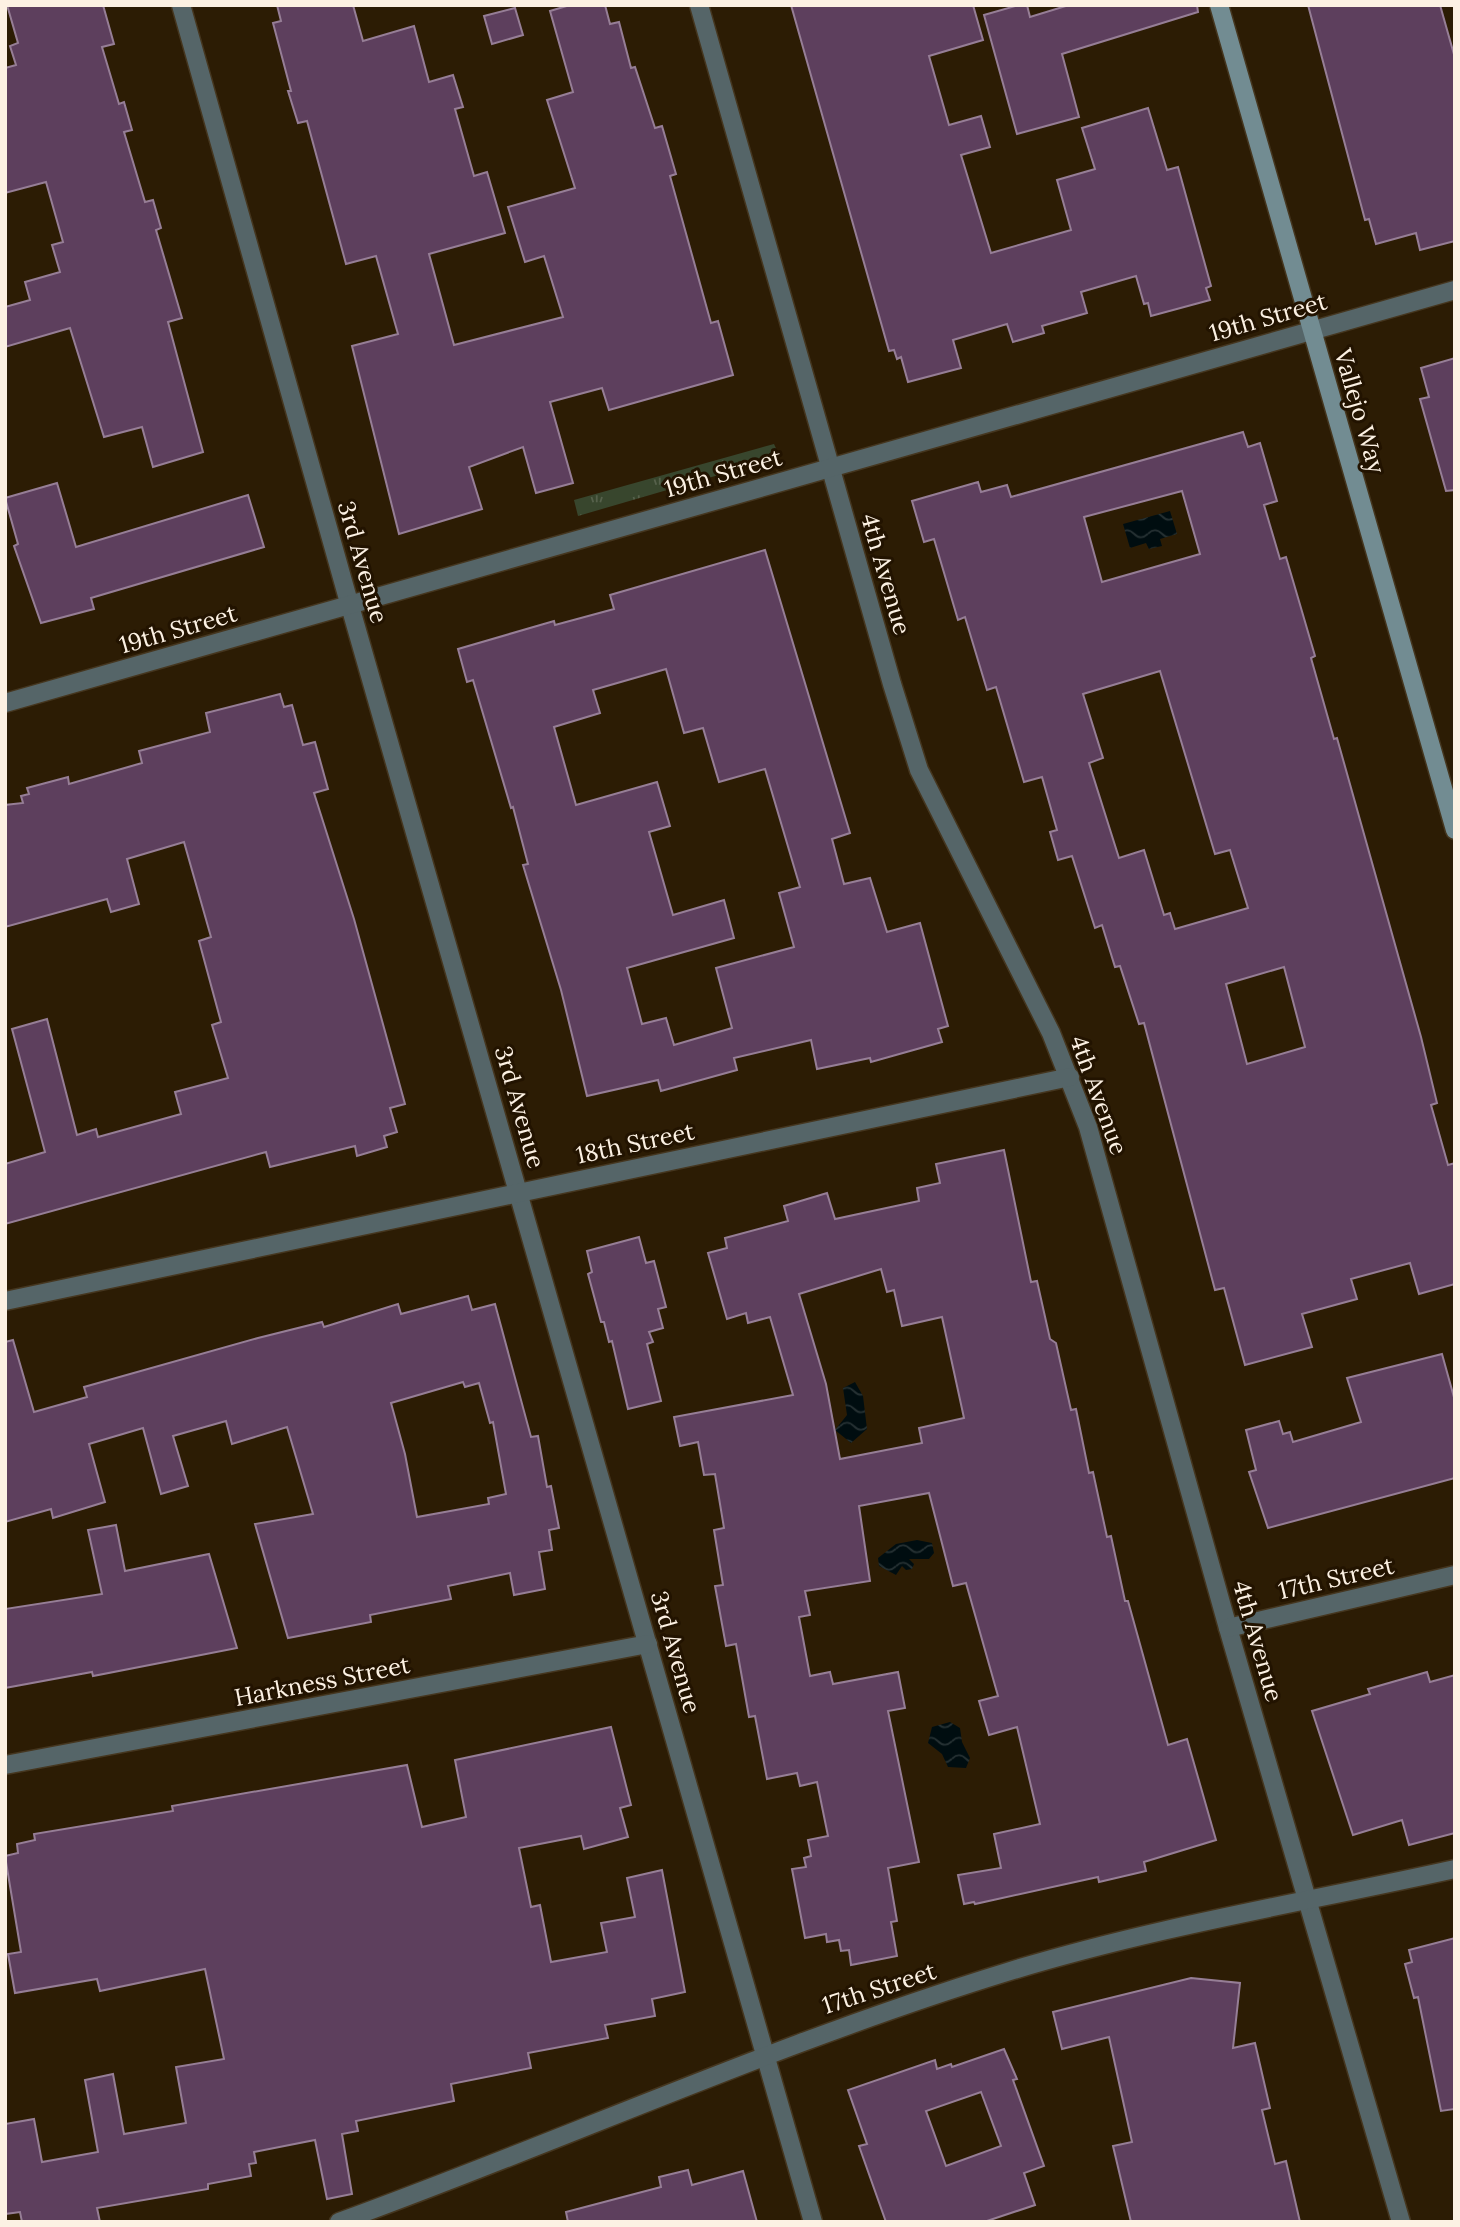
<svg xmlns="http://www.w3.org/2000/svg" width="1460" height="2227" viewBox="0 0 1460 2227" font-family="Lora,serif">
<defs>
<pattern id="grass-tufts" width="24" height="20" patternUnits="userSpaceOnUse" patternTransform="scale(1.75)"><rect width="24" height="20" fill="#38462d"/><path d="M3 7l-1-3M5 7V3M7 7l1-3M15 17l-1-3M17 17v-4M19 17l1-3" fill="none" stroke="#56614b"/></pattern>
<pattern id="water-waves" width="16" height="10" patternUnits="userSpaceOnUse" patternTransform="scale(1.75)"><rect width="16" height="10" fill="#000d10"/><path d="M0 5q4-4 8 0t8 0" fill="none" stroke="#263133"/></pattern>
</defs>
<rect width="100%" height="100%" fill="#2c1c04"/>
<polygon fill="url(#grass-tufts)" points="774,444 780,457 578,516 574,500"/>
<g fill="url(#water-waves)">
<polygon points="1170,511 1177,534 1160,539 1162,546 1149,549 1146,543 1130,548 1123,524"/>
<polygon points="855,1382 863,1396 867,1429 851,1443 835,1430 847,1415 843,1388"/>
<polygon points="917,1540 932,1543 934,1553 929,1559 909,1559 914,1564 912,1569 906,1570 902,1566 896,1575 879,1566 878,1558 896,1544"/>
<polygon points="950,1722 960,1728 962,1742 970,1758 966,1768 948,1767 942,1754 928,1743 932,1727"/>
</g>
<g fill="#5d3f5d" stroke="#967e96" stroke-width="2" fill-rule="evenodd">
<polygon points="7,5 103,5 114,44 102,47 119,104 124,102 132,130 124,132 145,202 153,200 161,228 156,230 182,318 168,322 203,452 153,467 142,427 104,437 70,328 5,347 5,307 30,300 25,282 60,272 52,245 63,242 46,182 5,193 5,68 16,65 10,46 18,43"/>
<polygon points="277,5 353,5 363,41 414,26 429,82 453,75 463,107 455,109 474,176 487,172 505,233 429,254 454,345 563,317 544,256 525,262 508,207 575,188 547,100 573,92 550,11 570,5 605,5 610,24 619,22 631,68 635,67 655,128 662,126 676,174 670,176 711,323 718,321 733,375 609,410 602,388 550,402 573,483 536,493 523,447 469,467 482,509 399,534 352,346 398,334 376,256 346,264 307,121 298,123 288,91 291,91 273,23 281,21"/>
<polygon points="791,5 973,5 983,40 929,56 949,125 981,116 990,147 961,155 991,253 1071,230 1057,180 1095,169 1082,128 1148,108 1167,170 1178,167 1211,286 1206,288 1210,300 1151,316 1148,303 1144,304 1136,276 1081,292 1087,313 1042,326 1044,333 1013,342 1007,324 953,340 961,368 908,382 901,357 897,359 894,350 889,351"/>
<polygon points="1019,5 1027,5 1030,17 1069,5 1197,5 1198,12 1062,54 1079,117 1017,134 984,15"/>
<polygon points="1308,5 1440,5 1455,58 1455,241 1420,250 1416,233 1376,244 1369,219 1365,220"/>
<polygon points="515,8 523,35 492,44 484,16"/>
<polygon points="1455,358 1455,490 1446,491 1420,399 1429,397 1421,368"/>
<path d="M1243,432L1248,447L1260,443L1277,501L1264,505L1280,559L1286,557L1301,608L1315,656L1311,658L1334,739L1337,738L1421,1037L1437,1103L1431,1105L1448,1165L1455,1163V1284L1419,1294L1410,1263L1351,1279L1357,1299L1302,1314L1312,1347L1245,1365L1224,1288L1215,1290L1144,1023L1139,1024L1120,966L1115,967L1102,925L1095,928L1072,856L1058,860L1050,832L1057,830L1042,777L1024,782L996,687L987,690L965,617L958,620L934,539L924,542L912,501L978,482L981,492L1007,485L1011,497ZM1182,491L1200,554L1102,582L1084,517ZM1160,671L1215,854L1230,850L1248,908L1175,929L1170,913L1164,915L1144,850L1119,858L1089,763L1103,758L1083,694ZM1284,967L1305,1047L1247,1064L1226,984Z"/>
<polygon points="57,483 76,547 248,495 264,547 91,598 94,609 41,623 14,546 18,544 5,498"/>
<path d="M765,550L850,833L832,839L844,884L870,878L887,932L920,923L948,1026L938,1029L942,1042L871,1062L870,1058L817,1069L811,1040L734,1058L737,1070L661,1091L658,1080L587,1096L561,990L523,865L528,864L513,807L511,808L473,680L467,682L458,649L554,621L555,625L614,609L610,595ZM666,669L684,733L703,728L719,782L765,769L800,887L779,893L794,947L716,968L732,1028L674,1045L666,1018L642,1024L627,968L734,938L724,900L673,915L649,832L670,826L657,782L576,805L554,727L600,713L593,690Z"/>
<polygon points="280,694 284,707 292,705 303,745 315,742 328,789 314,793 354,919 405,1104 390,1108 397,1132 384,1136 387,1147 357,1156 355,1146 270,1167 266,1152 5,1224 5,1164 45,1152 12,1029 47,1019 77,1135 96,1129 98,1137 181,1114 175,1092 228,1078 212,1025 221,1022 199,941 211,937 184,842 127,859 139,904 111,912 107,899 5,927 5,805 23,803 21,796 29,794 27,788 68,777 69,784 142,763 139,751 210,732 206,713"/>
<path d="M1004,1150L1031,1282L1037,1281L1050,1339L1056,1343L1071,1410L1076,1409L1089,1473L1093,1472L1107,1537L1111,1536L1125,1601H1128L1168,1745L1187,1739L1216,1840L1144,1862L1146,1871L1099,1882L1098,1877L975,1904L974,1902L964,1904L958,1875L1001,1868L994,1834L1040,1824L1017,1727L989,1735L979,1701L998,1696L966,1583L953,1586L929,1493L859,1506L870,1581L805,1591L810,1615L799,1617L810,1676L830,1672L833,1684L898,1672L905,1708L888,1711L919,1862L888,1868L897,1921L891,1922L897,1956L851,1965L849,1950L841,1951L839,1940L827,1942L826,1934L805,1938L792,1869L806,1867L804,1858L811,1856L808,1840L828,1836L817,1782L800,1786L797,1773L767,1779L755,1716L749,1717L736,1644L726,1646L715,1586L723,1585L714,1530L724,1528L715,1474L704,1475L698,1442L680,1446L674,1417L793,1395L770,1317L748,1323L746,1313L727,1319L708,1253L727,1248L725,1238L788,1221L784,1206L827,1193L835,1219L919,1201L917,1188L940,1183L936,1164ZM881,1269L887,1292L894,1290L902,1326L942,1317L964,1418L919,1428L922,1443L840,1459L826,1384L799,1294Z"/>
<polygon points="639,1237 646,1263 654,1261 666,1307 658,1309 663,1328 649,1332 653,1342 647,1344 661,1401 628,1409 612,1341 609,1342 604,1322 601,1322 588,1274 592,1272 587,1251"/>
<path d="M468,1296L472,1310L495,1304L531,1437L538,1436L547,1487L551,1486L559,1528L549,1530L552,1550L539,1552L545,1589L514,1595L510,1573L448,1586L451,1599L370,1615L371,1622L288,1638L255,1524L313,1514L287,1427L232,1444L226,1421L173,1436L188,1486L161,1494L143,1428L89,1444L105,1502L53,1518L51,1509L5,1522V1342L13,1340L34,1412L87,1397L84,1387L258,1338L322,1322L324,1327L398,1304L401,1314ZM463,1382L465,1387L479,1383L490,1423L493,1422L506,1494L488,1498L489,1504L417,1517L405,1454L391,1403Z"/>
<polygon points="1442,1354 1455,1401 1455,1478 1268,1528 1249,1472 1256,1470 1246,1430 1279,1421 1283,1434 1290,1432 1293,1442 1361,1422 1347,1378"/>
<polygon points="116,1525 125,1571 209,1554 237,1648 93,1676 92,1672 5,1688 5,1609 102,1594 88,1530"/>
<polygon points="1427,1672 1430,1682 1455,1675 1455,1833 1409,1845 1402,1820 1353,1835 1312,1711 1370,1694 1368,1689"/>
<polygon points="611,1727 631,1805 620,1808 628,1837 584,1849 581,1836 519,1848 531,1907 540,1905 551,1962 607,1952 601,1923 635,1917 627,1878 662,1870 685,1992 652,1999 655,2016 605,2025 608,2038 528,2053 531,2068 451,2084 454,2101 356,2121 358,2131 342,2134 352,2194 327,2199 315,2140 254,2152 256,2163 249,2164 251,2176 208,2184 208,2189 97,2208 100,2222 22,2222 20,2212 5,2214 5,2124 34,2119 42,2162 98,2152 85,2080 113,2074 124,2134 186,2123 176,2067 224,2059 205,1969 100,1991 97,1979 15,1993 8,1954 21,1952 5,1856 18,1853 17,1844 35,1840 34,1834 173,1811 172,1806 407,1765 422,1827 466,1817 455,1760"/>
<polygon points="1455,1938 1455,2109 1441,2111 1418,1997 1414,1998 1405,1964 1412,1962 1409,1950"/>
<polygon points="1191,1978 1240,1983 1233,2048 1255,2043 1270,2108 1262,2110 1275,2164 1286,2161 1300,2222 1131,2222 1113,2146 1132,2142 1109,2037 1062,2049 1053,2012"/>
<path d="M1004,2049L1017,2079L1013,2080L1044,2166L1024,2173L1035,2205L984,2222H886L859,2146L867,2144L848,2090L935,2060L937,2069L951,2064L952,2067ZM981,2092L1001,2146L946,2166L926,2111Z"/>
<polygon points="688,2170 692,2185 743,2171 757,2222 568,2222 566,2212 661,2187 659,2177"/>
</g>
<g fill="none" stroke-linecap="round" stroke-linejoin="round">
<g stroke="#45361f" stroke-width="21">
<g id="street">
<polyline points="181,5 350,606 813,2222"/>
<polyline points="699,5 892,684 919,770 1051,1033 1088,1127 1228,1628 1401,2222"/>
<polyline points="5,703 1455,290"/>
<polyline points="5,1301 1070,1077"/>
<polyline points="1228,1628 1455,1575"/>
<polyline points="5,1765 648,1644"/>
<path d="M339,2222C562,2141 779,2042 1007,1972C1153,1927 1306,1902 1455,1869"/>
</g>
</g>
<g stroke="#45361f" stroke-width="21">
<polyline id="secondary" points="1219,5 1455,830"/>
</g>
<use href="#street" stroke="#556568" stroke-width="18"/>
<use href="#secondary" stroke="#728c92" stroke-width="18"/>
</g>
<g text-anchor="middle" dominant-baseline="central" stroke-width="6" stroke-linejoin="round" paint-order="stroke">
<g font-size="24" fill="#fcf1e3" stroke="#221300">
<text transform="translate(1268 317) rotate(-16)">19th Street</text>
<text transform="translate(1360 411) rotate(74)">Vallejo Way</text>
<text transform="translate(723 473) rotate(-16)">19th Street</text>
<text transform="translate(363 562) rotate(74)">3rd Avenue</text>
<text transform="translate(886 574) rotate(74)">4th Avenue</text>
<text transform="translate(178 629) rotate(-16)">19th Street</text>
<text transform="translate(1099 1095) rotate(70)">4th Avenue</text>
<text transform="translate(520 1107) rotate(74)">3rd Avenue</text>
<text transform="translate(635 1143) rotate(-12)">18th Street</text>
<text transform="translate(1336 1578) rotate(-13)">17th Street</text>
<text transform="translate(1258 1641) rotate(74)">4th Avenue</text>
<text transform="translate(676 1652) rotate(74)">3rd Avenue</text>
<text transform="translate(322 1681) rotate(-11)">Harkness Street</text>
<text transform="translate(879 1988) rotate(-18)">17th Street</text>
</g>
</g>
<rect width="1460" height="2227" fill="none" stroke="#fcf1e3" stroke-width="14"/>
</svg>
